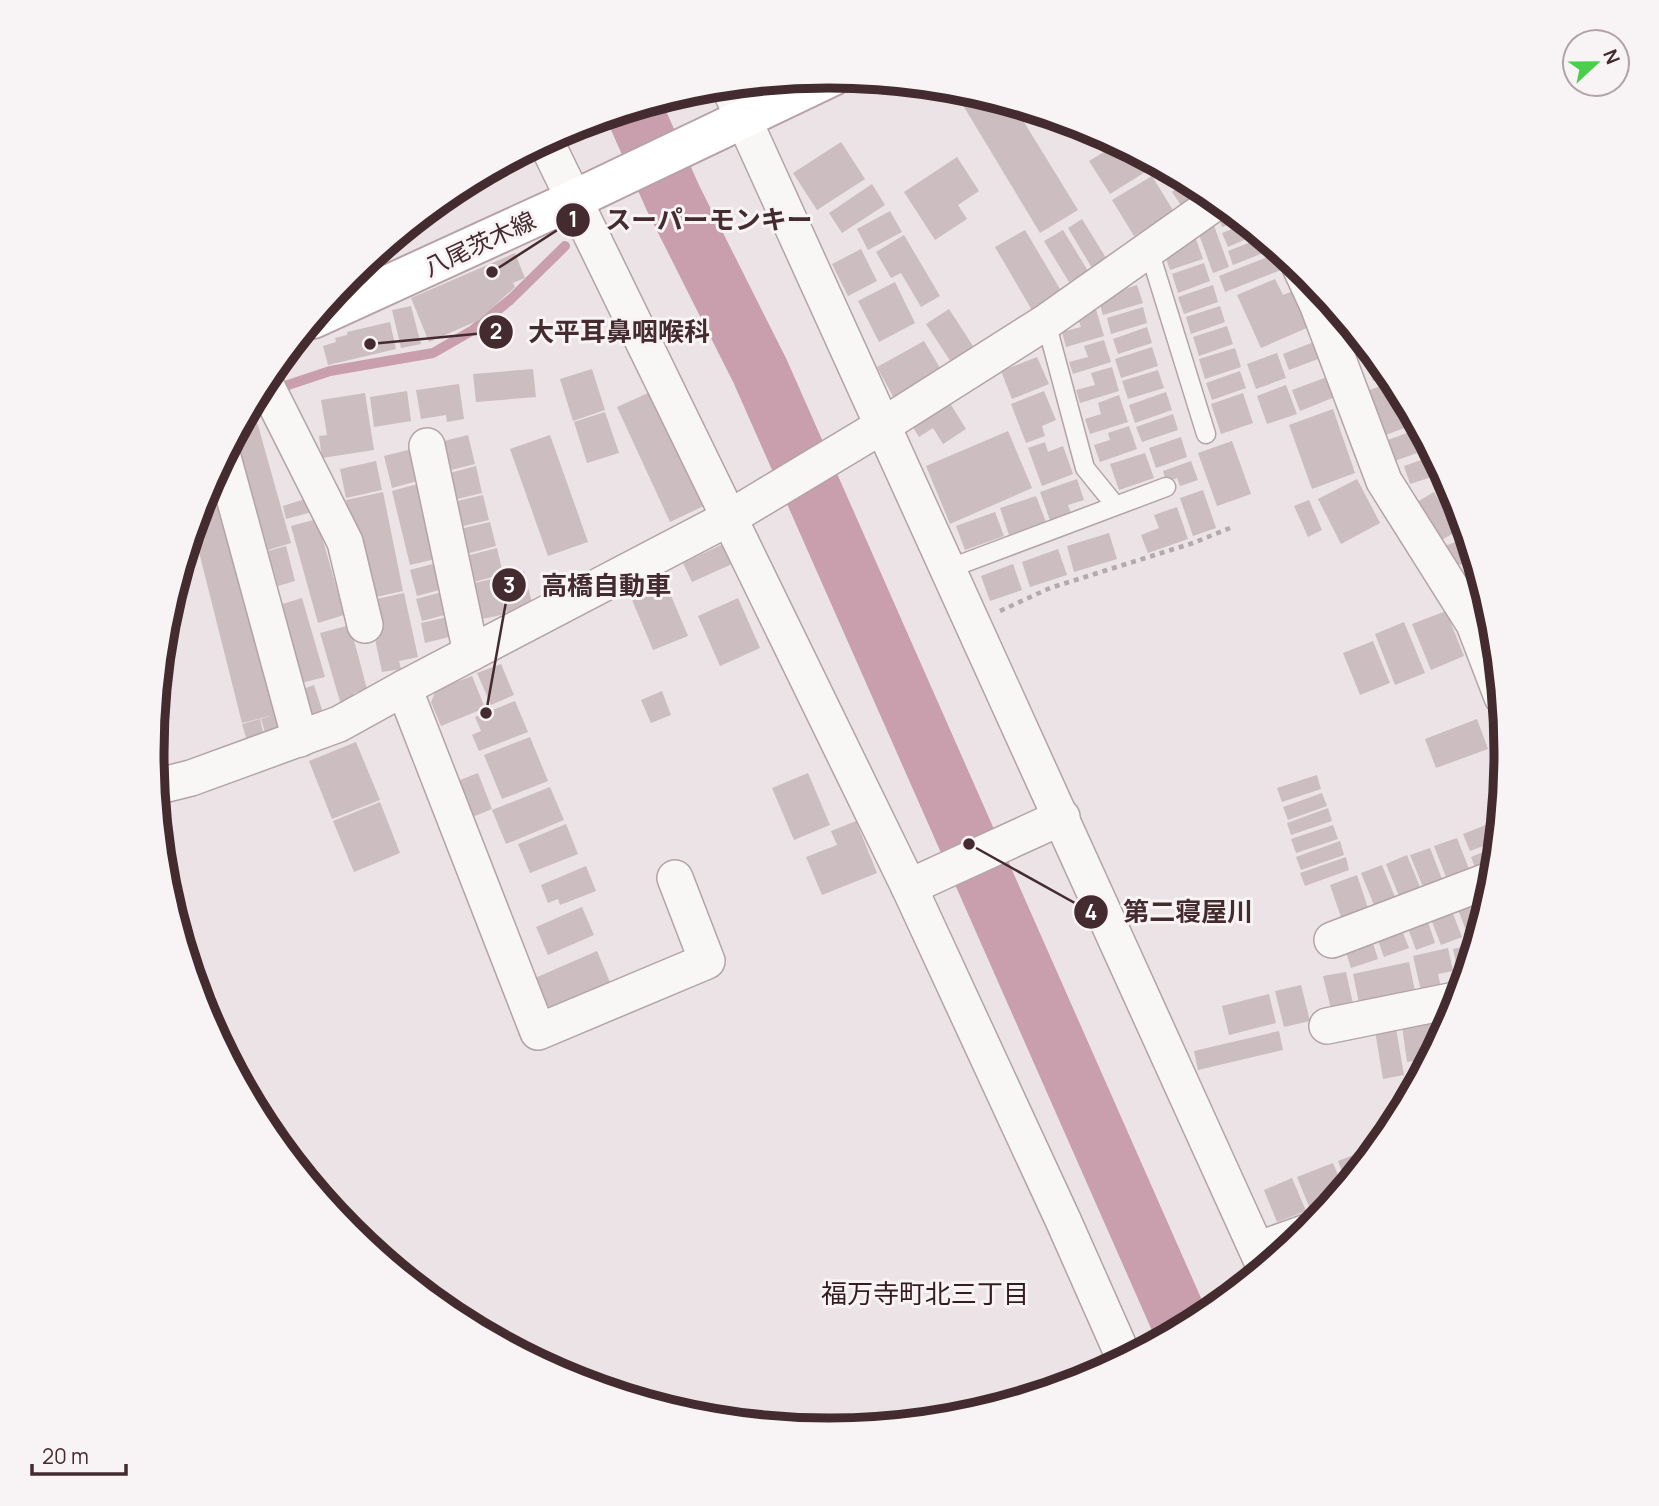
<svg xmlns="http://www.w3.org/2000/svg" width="1659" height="1506" viewBox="0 0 1659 1506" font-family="Manrope,'Noto Sans JP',sans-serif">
<rect width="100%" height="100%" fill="#ebe3e5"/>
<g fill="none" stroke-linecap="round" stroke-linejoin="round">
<polyline stroke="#ca9fad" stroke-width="10" points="276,389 330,371 433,353 473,330 510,300 565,246"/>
<polyline stroke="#ca9fad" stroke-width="58" points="633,108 673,198 760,371 1183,1329"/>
</g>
<g fill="#cbbdc0">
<polygon points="952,87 1013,104 1078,210 1040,233"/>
<polygon points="1070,121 1089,127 1102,134 1084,144"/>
<polygon points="841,142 865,179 817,210 793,173"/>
<polygon points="1119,143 1140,154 1150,169 1110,194 1089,161"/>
<polygon points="957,157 979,191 958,205 967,219 935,240 904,192"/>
<polygon points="1154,162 1163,167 1181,176 1168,184"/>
<polygon points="1152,176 1174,212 1134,236 1112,200"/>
<polygon points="1189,180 1206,190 1185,211 1172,192"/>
<polygon points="872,184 885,205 842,233 829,213"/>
<polygon points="1227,207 1243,220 1222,227 1219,218"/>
<polygon points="890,211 902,232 868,250 857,229"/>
<polygon points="1082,219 1106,258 1092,268 1068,228"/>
<polygon points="1213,223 1229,267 1213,273 1197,229"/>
<polygon points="1247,223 1260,233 1228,247 1222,233"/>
<polygon points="1025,230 1063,294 1033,312 995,247"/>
<polygon points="1063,230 1088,271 1069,282 1044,241"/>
<polygon points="904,235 940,296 921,307 901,273 891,278 876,252"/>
<polygon points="1264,237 1276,248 1233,265 1228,251"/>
<polygon points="1196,239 1203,259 1170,270 1163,250"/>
<polygon points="861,249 877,281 848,296 832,264"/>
<polygon points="515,253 525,278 513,283 515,287 479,320 429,342 411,298"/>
<polygon points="1275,254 1281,270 1225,292 1219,276"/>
<polygon points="1204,263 1210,281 1178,293 1172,274"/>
<polygon points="358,267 361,280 341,285 351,273"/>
<polygon points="1275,279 1283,295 1293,291 1309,327 1261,348 1237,295"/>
<polygon points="895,282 915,323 879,342 858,301"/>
<polygon points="1137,285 1143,303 1103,315 1098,298"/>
<polygon points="1213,285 1218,302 1184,314 1178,297"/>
<polygon points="411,306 421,344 401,348 392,310"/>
<polygon points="1095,306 1104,336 1066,347 1062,332 1081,327 1076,312"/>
<polygon points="1220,306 1225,322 1191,334 1186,317"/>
<polygon points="1143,307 1147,323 1111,334 1107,318"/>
<polygon points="949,309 973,346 951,362 926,324"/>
<polygon points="390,322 396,349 328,365 323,346 336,342 335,338 347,335 347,332"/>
<polygon points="1227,326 1233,344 1199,356 1193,337"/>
<polygon points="1147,327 1152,343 1118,354 1113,339"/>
<polygon points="1104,340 1111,362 1073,374 1069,362 1088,357 1084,346"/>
<polygon points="1319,340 1326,356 1289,370 1283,354"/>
<polygon points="924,341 943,373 895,400 877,367"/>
<polygon points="1368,346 1391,375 1373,381 1361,348"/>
<polygon points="1152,347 1158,366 1121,378 1115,359"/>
<polygon points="1235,348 1241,367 1205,379 1199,359"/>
<polygon points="1277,353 1286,378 1256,389 1247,364"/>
<polygon points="1037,357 1049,384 1012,399 1001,371"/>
<polygon points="1112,367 1119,391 1080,403 1076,390 1095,385 1091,373"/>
<polygon points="533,369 536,397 476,402 473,374"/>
<polygon points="592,369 605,410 573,421 560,379"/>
<polygon points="1158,370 1164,388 1128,399 1122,381"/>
<polygon points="1240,371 1246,388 1212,400 1206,383"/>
<polygon points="1327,377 1335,397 1300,411 1292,390"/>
<polygon points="1392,382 1407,427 1383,436 1367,391"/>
<polygon points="459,384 464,419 447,422 446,415 421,419 416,390"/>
<polygon points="1286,385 1297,414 1267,424 1257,396"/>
<polygon points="655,390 708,504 670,522 617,407"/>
<polygon points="407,391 411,421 374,427 370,397"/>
<polygon points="1044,391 1056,420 1042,426 1045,436 1026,443 1011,404"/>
<polygon points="1166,392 1172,410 1135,423 1129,405"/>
<polygon points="365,393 374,450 322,458 319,436 327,435 321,400"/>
<polygon points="1243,393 1253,423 1221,434 1211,404"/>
<polygon points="1119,395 1128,422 1090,434 1085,419 1101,414 1098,403"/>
<polygon points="948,400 966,429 943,444 933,428 919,437 911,424"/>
<polygon points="1333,409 1355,473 1312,489 1289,425"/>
<polygon points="254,411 291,543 268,550 235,434 246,413"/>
<polygon points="605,412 619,453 587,463 574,422"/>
<polygon points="1173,414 1178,430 1142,442 1136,427"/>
<polygon points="1129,426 1137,449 1100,462 1094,445 1110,440 1108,433"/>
<polygon points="1008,431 1032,488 950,524 926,466"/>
<polygon points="1422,431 1444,473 1410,484 1404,466 1424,459 1415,433"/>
<polygon points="1410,432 1417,453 1389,463 1382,442"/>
<polygon points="468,435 475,464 447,471 440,442"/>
<polygon points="550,435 588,542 548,556 510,449"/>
<polygon points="1181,437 1187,457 1156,468 1149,448"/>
<polygon points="1232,441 1251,494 1217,506 1198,453"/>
<polygon points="1045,442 1048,452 1063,446 1073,474 1042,486 1028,448"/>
<polygon points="412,449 421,480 392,488 384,456"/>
<polygon points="1145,453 1154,478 1119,490 1110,464"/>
<polygon points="376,461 382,490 346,498 340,469"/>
<polygon points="1191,461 1198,480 1180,486 1177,478 1166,482 1163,471"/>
<polygon points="219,465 286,734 267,739 261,719 270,716 242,723 193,528 204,493"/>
<polygon points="476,466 482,493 453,500 446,474"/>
<polygon points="1077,479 1084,500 1068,505 1072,516 1051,523 1040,492"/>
<polygon points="1357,479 1380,523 1341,544 1318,499"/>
<polygon points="1449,480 1459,503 1447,509 1437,486"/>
<polygon points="421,483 440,558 410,565 392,491"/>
<polygon points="1203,490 1216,528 1193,536 1180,498"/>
<polygon points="383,492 403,591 367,599 346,500"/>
<polygon points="1434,492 1457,531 1435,544 1412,505"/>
<polygon points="483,495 489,520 459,527 453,502"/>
<polygon points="1036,496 1046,522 1009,535 1000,508"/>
<polygon points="308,498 312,512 286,519 283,506"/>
<polygon points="1309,500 1322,530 1308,537 1294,506"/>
<polygon points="1177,507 1188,539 1148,553 1141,535 1159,528 1154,515"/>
<polygon points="995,512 1004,536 965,550 956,526"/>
<polygon points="317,519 344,615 318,623 291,526"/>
<polygon points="490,522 496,546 466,554 460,529"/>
<polygon points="1109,533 1117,559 1074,572 1067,546"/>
<polygon points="1468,533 1476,561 1474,562 1463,535"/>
<polygon points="1460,540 1468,562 1448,569 1440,548"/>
<polygon points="723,544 732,564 692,582 683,563"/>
<polygon points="286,546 295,581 278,586 268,551"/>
<polygon points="497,548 503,574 474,582 466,556"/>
<polygon points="1058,549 1067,575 1030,587 1022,562"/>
<polygon points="440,562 447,588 417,596 410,570"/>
<polygon points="1013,564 1022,590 990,601 981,576"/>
<polygon points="524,571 533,607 507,614 499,577"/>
<polygon points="497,578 506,614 482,619 474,583"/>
<polygon points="1481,578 1489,603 1473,609 1464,585"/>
<polygon points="667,586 688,636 653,650 632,600"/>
<polygon points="446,591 452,613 422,621 416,599"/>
<polygon points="404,593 418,657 399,661 401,669 382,672 367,601"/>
<polygon points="302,598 325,677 301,683 279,605"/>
<polygon points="738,598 760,648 720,666 698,616"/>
<polygon points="1446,611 1464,656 1431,670 1412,624"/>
<polygon points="452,616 457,635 425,643 421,623"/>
<polygon points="1404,622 1425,673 1395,685 1375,634"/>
<polygon points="350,625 367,689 354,693 356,701 341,705 320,633"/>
<polygon points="1373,641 1390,683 1360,695 1343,653"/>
<polygon points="501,664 514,695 491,705 477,673"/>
<polygon points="472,676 485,708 441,726 431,702 436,690"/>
<polygon points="314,685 326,722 310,728 298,691"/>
<polygon points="662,691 671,715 651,723 641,700"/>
<polygon points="515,701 528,732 479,751 472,735 481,731 475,717"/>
<polygon points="260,719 265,740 248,744 242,724"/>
<polygon points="1477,719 1488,749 1436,768 1425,739"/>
<polygon points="530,737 548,781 502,799 484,755"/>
<polygon points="356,742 380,800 332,819 309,761"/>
<polygon points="478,773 492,809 470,818 455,782"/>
<polygon points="808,773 830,825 794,840 772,788"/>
<polygon points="1317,775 1321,789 1282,802 1277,788"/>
<polygon points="550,787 564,820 506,844 492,810"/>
<polygon points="1322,793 1327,806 1288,820 1283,807"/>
<polygon points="380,802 400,853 354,872 333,821"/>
<polygon points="1328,808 1332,821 1291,835 1287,823"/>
<polygon points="1501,819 1499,840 1470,851 1463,834"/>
<polygon points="856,821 877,873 822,895 806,857 837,845 831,831"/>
<polygon points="566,824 578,854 530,873 518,844"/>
<polygon points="1333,825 1338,839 1296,853 1291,839"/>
<polygon points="1457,838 1471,874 1448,882 1434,846"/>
<polygon points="1340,841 1344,855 1301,870 1296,857"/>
<polygon points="1498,846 1496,866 1477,873 1471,857"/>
<polygon points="1430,848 1444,884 1425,892 1410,855"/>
<polygon points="1407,855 1422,892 1401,901 1386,864"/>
<polygon points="1346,857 1349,870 1305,886 1300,873"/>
<polygon points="1382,865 1397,902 1376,910 1361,873"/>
<polygon points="586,866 596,891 560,905 558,899 548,903 541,885"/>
<polygon points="1357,875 1369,911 1342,920 1330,885"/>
<polygon points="1491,895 1486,913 1481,899"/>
<polygon points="1475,900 1483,921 1478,938 1470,941 1457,907"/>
<polygon points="1450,906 1462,937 1441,945 1429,914"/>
<polygon points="582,907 594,935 548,955 536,927"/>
<polygon points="1426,916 1435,943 1416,950 1406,923"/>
<polygon points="1400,925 1409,948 1384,957 1376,935"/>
<polygon points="1371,937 1378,959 1351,968 1344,946"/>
<polygon points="1476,944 1466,980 1460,981 1453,949"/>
<polygon points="1448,948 1453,971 1438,974 1441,987 1421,991 1413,956"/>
<polygon points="597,951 610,982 574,998 578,1007 553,1017 535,978"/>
<polygon points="1409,962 1416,996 1360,1008 1353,974"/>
<polygon points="1346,972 1353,1004 1331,1009 1323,976"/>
<polygon points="1301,985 1310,1021 1284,1027 1275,991"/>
<polygon points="1269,994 1276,1023 1229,1035 1222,1006"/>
<polygon points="1453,1017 1442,1038 1438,1039 1435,1020"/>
<polygon points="1430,1022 1433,1038 1425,1039 1428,1059 1407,1062 1402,1026"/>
<polygon points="1396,1028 1404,1075 1383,1079 1375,1031"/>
<polygon points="1279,1031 1283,1050 1198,1070 1194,1051"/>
<polygon points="1412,1095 1404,1110 1400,1116 1395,1101"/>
<polygon points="1374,1147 1376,1151 1347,1185 1338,1161"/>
<polygon points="1333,1163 1344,1190 1337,1198 1310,1209 1297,1177"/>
<polygon points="1292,1178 1306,1211 1277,1222 1264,1190"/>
</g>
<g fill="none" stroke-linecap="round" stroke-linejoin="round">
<g stroke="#b2a4a7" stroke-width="21">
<g id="service">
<polyline points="1149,250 1206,434"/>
<polyline points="1046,322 1085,468 1115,505"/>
<polyline points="948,569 1166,487"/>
<polyline points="1416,1082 1419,1080"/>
<polyline points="1254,1242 1321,1218"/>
</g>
</g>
<g stroke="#b2a4a7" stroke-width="38">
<g id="minor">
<polyline points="728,85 1265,1268"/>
<polyline points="545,140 909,887 1063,1220 1125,1360"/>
<polyline points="1300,267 1318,306 1384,481 1474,624 1502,697"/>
<polyline points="264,381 345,542 365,625"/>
<polyline points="427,446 471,653"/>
<polyline points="223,457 300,739"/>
<polyline points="404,688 538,1032 707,961 675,878"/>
<polyline points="155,787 191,778 339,724 404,688 729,518 882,426 1046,322 1219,200"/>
<polyline points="909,887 1062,817"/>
<polyline points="1332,940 1495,878"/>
<polyline points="1327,1026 1460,999"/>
</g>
</g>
<g stroke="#b7a2a7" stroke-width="42">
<polyline id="primary" points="313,319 573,200 833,76"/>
</g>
<polyline stroke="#b4a9ab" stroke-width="4.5" stroke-dasharray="5 5" stroke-linecap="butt" points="1000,611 1050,588 1193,543 1230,528"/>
<use href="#service" stroke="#f9f6f6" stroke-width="18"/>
<use href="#minor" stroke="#f9f6f6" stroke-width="35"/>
<use href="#primary" stroke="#fff" stroke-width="38"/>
</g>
<g text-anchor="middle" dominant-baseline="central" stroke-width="6" stroke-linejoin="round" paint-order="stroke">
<g font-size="24" fill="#432b30" stroke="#f8f3f4">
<text transform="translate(479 243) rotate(-25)">八尾茨木線</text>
</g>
<g font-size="26" fill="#341d21" stroke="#f8f3f4">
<text x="925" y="1293">福万寺町北三丁目</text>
</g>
</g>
<path d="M0 0H1659V1506H0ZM164 753a665 665 0 1 1 1330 0a665 665 0 1 1-1330 0Z" fill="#f8f3f4" fill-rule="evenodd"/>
<path fill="none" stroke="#432b30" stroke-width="9" d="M164 753a665 665 0 1 1 1330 0a665 665 0 1 1-1330 0Z"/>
<path fill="none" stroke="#432b30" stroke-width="2.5" d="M492 272L573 220M370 344L496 332M486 713L509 585M969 844L1091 912"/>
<g fill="#432b30" stroke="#f8f3f4" stroke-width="2.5">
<circle cx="492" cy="272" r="7"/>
<circle cx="370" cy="344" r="7"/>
<circle cx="486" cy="713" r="7"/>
<circle cx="969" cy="844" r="7"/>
<circle cx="573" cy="220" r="18"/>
<circle cx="496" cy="332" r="18"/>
<circle cx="509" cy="585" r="18"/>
<circle cx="1091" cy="912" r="18"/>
</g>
<g font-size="21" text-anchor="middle" font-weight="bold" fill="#fff">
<text x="573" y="227">1</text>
<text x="496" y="339">2</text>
<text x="509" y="593">3</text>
<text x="1091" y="920">4</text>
</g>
<g font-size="26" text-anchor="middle" font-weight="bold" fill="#432b30" stroke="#f8f3f4" stroke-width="6" stroke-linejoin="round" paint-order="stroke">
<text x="709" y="229">スーパーモンキー</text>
<text x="619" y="341">大平耳鼻咽喉科</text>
<text x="606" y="595">高橋自動車</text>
<text x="1188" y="921">第二寝屋川</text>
</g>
<g transform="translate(1596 63) rotate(68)"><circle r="33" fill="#f8f3f4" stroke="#b0a3a6" stroke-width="2"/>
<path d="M0-5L12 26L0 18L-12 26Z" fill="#4ace4c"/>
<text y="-10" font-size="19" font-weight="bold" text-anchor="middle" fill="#432b30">N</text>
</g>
<path d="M32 1464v10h94v-10" fill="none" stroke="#432b30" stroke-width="3.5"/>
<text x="42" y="1464" font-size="21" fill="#432b30" stroke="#f8f3f4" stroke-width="5" paint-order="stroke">20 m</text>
</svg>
